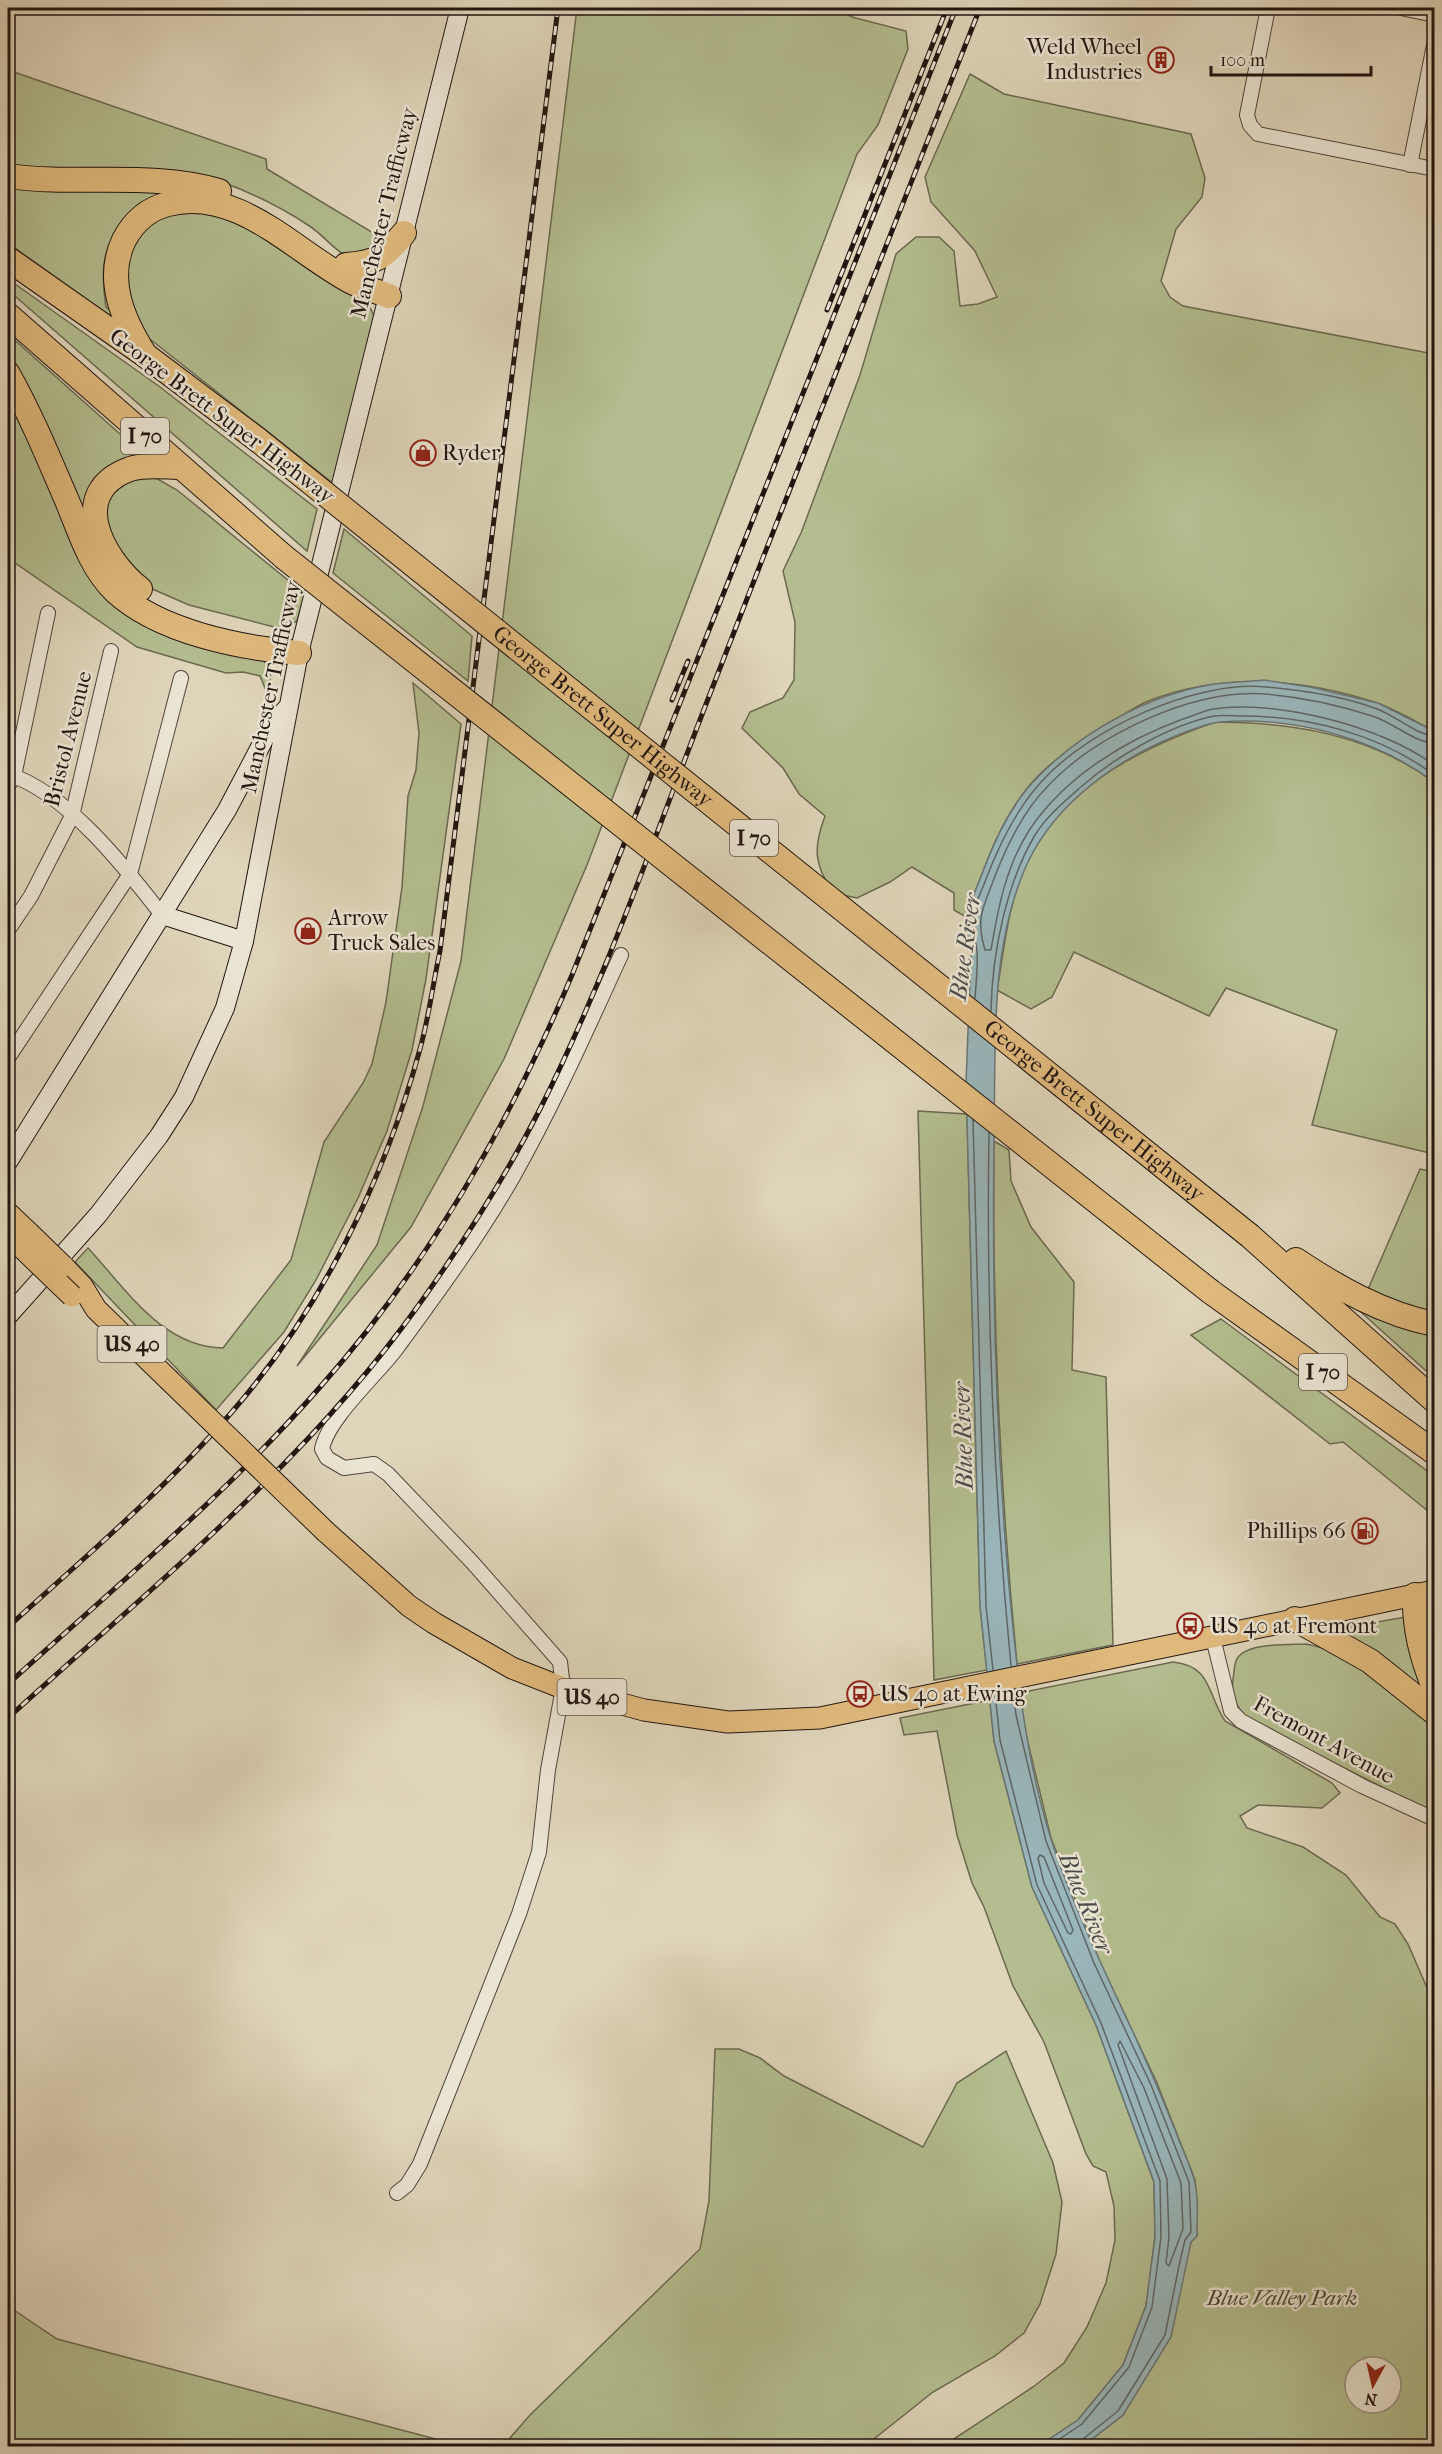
<svg xmlns="http://www.w3.org/2000/svg" width="1442" height="2454" viewBox="0 0 1442 2454" font-family="'IM FELL French Canon',serif">
<rect width="100%" height="100%" fill="#dfd5ba"/>
<filter id="stains"><feTurbulence type="fractalNoise" baseFrequency=".00333" numOctaves="4"/><feColorMatrix values="0 0 0 0 .2 0 0 0 0 .09 0 0 0 0 .02 0 0 0 .5 -.17"/></filter>
<radialGradient id="worn" r=".72"><stop offset=".6" stop-color="#630" stop-opacity="0"/><stop offset="1" stop-color="#630" stop-opacity=".3"/></radialGradient>
<g fill="#b3bd8f" stroke="#6a6950" stroke-width="1.5" fill-rule="evenodd">
<polygon points="577,8 836,8 852,17 906,31 908,49 878,125 857,154 587,865 504,1059 411,1227 297,1366 377,1245 423,1106 461,961"/>
<path d="M8,70L266,159L267,169L390,243L351,259C334,251 324,235 308,225C282,208 252,193 222,182C168,161 114,173 58,170C41,169 24,167 8,165Z"/>
<path d="M970,74L1004,94L1191,134L1205,178L1202,197L1176,229L1161,281L1170,297L1183,306L1434,354V731C1416,722 1397,710 1377,703C1303,678 1220,672 1146,702C1129,710 1112,722 1096,733C1076,745 1054,759 1038,776C1001,814 984,868 966,917L954,910V893L912,867L890,882L857,898L833,893C814,864 813,848 825,816L799,794L783,768L742,728L750,712L783,698L794,680L795,622L783,571L801,533L860,375L896,254L916,237H939L954,251L960,306L978,304L997,297L975,251L931,202L925,177Z"/>
<path d="M8,185L173,189C119,230 95,232 106,307L111,311L113,318L8,243Z"/>
<polygon points="211,206 356,292 368,303 374,316 334,484 146,336 125,306 130,239 157,215"/>
<polygon points="8,279 160,387 317,509 307,551 8,290"/>
<polygon points="8,334 148,459 86,519 33,398 8,348"/>
<path d="M8,384L91,574L262,659C271,670 274,677 265,688L260,676L243,672L226,673L137,647L8,558Z"/>
<polygon points="129,477 156,478 177,490 305,594 297,621 287,627 274,627 189,605 150,588 138,578 105,530 106,499"/>
<polygon points="344,529 472,636 468,681 333,573"/>
<path d="M413,683L461,724L426,979L412,1050L387,1131L358,1198L316,1280L284,1332L216,1410L75,1262L88,1248C126,1289 162,1347 223,1348L291,1260L324,1142L363,1083L372,1064L386,1002L402,887L408,796L416,770L419,733Z"/>
<path d="M1215,722C1293,722 1370,735 1434,782V1154L1312,1125L1337,1030L1226,988L1209,1016L1074,952L1052,997L1031,1009L997,990C1004,950 1008,906 1024,869C1060,788 1136,750 1215,722Z"/>
<polygon points="918,1111 967,1114 980,1606 987,1670 934,1680"/>
<path d="M994,1141L1009,1150L1011,1181L1031,1227L1074,1282L1072,1370L1106,1377L1113,1645L1017,1664C1000,1490 992,1316 994,1141Z"/>
<polygon points="1420,1169 1434,1172 1434,1315 1366,1294"/>
<polygon points="1341,1294 1434,1329 1434,1378"/>
<polygon points="1221,1319 1434,1476 1434,1516 1343,1442 1330,1444 1191,1335"/>
<polygon points="1405,1617 1426,1696 1327,1631"/>
<path d="M1306,1644C1357,1653 1396,1693 1434,1725V1807L1429,1811L1246,1718C1236,1706 1231,1695 1233,1679C1234,1674 1234,1666 1236,1661C1243,1642 1289,1645 1306,1644Z"/>
<path d="M1173,1662C1212,1666 1207,1694 1225,1721L1332,1783L1340,1793L1322,1808L1258,1805L1240,1816L1247,1828L1303,1847L1346,1875L1380,1917L1395,1924L1408,1944L1434,2004V2446H1083L1123,2415L1185,2263L1191,2242L1197,2235L1195,2180L1157,2083L1099,1960L1051,1838L1021,1714L1019,1693ZM1355,2367H1391V2403H1355Z"/>
<polygon points="990,1700 994,1741 1032,1887 1096,2025 1154,2182 1155,2237 1146,2306 1123,2365 1078,2420 1039,2446 943,2446 1033,2387 1064,2363 1087,2327 1106,2283 1115,2240 1114,2206 1106,2172 1093,2166 1086,2154 1044,2042 1013,1986 984,1907 972,1883 957,1835 937,1731 904,1735 900,1718"/>
<polygon points="715,2049 739,2049 760,2058 784,2076 923,2147 957,2083 1006,2051 1053,2163 1062,2202 1056,2254 1040,2304 1024,2333 995,2356 933,2392 865,2446 503,2446 530,2415 700,2249 709,2201"/>
<polygon points="8,2306 57,2339 462,2446 8,2446"/>
</g>
<path fill="#99b6bb" stroke="#697677" stroke-width="1.5" d="M1264,680L1310,687L1378,703L1434,731V782C1375,738 1293,716 1220,722C1203,724 1182,733 1166,740C1107,766 1049,810 1024,871C989,954 996,1054 994,1143C992,1290 996,1440 1009,1587C1017,1672 1025,1757 1051,1839C1072,1904 1103,1968 1132,2030C1148,2065 1163,2099 1177,2135C1182,2149 1190,2164 1194,2179C1199,2197 1197,2217 1197,2236L1191,2242L1171,2337L1123,2415L1083,2446H1039L1078,2420L1123,2365L1146,2306L1155,2237L1154,2182L1096,2025L1032,1887L994,1741L980,1606L966,1083L971,952C960,919 972,900 984,869C996,837 1014,800 1039,776C1083,731 1147,696 1209,685C1227,682 1246,682 1264,680Z"/>
<g fill="none" stroke-linecap="round" stroke-linejoin="round">
<g stroke="#5d6666" stroke-width="1.5">
<path d="M1434,743C1413,742 1393,722 1372,716C1339,705 1300,697 1265,694C1194,689 1096,734 1048,786C1024,810 1007,845 995,876C984,907 975,917 985,950H991C998,908 1006,866 1030,829C1065,777 1125,740 1183,719C1193,716 1203,711 1213,709C1277,699 1383,727 1434,765"/>
<path d="M975,998C976,984 978,968 977,953C977,941 970,931 972,918C974,905 982,891 986,879C999,845 1017,808 1042,781C1089,729 1195,680 1266,687C1300,690 1345,697 1377,709C1396,716 1415,734 1434,736"/>
<path d="M991,1011C992,954 1006,884 1035,835C1047,816 1065,801 1082,786C1115,757 1170,725 1214,716C1222,715 1233,716 1241,716C1308,716 1380,734 1434,775"/>
<polyline points="973,1120 986,1606 993,1670"/>
<path d="M989,1133C986,1311 994,1489 1011,1666"/>
<polyline points="1013,1690 1016,1715 1046,1841 1094,1963 1151,2085 1189,2182 1191,2232 1185,2240 1180,2261 1165,2335 1118,2411 1083,2439 1080,2446"/>
<polyline points="995,1694 1000,1740 1037,1885 1101,2023 1160,2181 1161,2237 1152,2307 1129,2367 1082,2424 1049,2446"/>
<polygon points="1040,1855 1044,1857 1073,1930 1071,1934 1068,1933 1044,1883 1038,1858"/>
<polygon points="1120,2041 1144,2088 1181,2183 1183,2229 1169,2266 1166,2263 1169,2237 1167,2179 1118,2045"/>
</g>
<g stroke="#50453a" stroke-width="16">
<g id="street">
<polyline points="1268,8 1247,115 1250,125 1258,134 1434,169"/>
<polyline points="1401,8 1434,15"/>
<polyline points="1410,165 1434,45"/>
<path d="M8,774C67,793 125,867 162,915"/>
<polyline points="8,786 14,776 48,613"/>
<polyline points="8,930 31,896 72,816 111,651"/>
<polyline points="8,1058 130,874 181,678"/>
<polyline points="1213,1638 1231,1711 1241,1721 1362,1786 1434,1819"/>
<path d="M397,2193L407,2185L420,2164L519,1914L539,1852L548,1770L563,1688L560,1662L472,1562L388,1474L374,1464L344,1468L327,1458L322,1449C328,1418 377,1375 397,1348C438,1292 480,1235 514,1175C554,1104 587,1029 621,955"/>
</g>
</g>
<g stroke="#211510" stroke-width="20">
<g id="secondary">
<polyline points="162,915 244,941"/>
<polyline points="8,1162 227,810 268,732 285,710"/>
<polyline points="8,1316 98,1215 159,1136 184,1097 225,1008 244,941 299,653 460,8"/>
</g>
</g>
<g stroke="#211510" stroke-width="23">
<g id="primary">
<polyline points="8,1213 29,1233"/>
<polyline points="63,1266 82,1286 96,1309 168,1379"/>
<polyline points="326,1532 409,1606 434,1623 512,1668 563,1688 644,1710 728,1722 820,1718 1434,1591"/>
</g>
</g>
<g stroke="#211510" stroke-width="26">
<g id="highway">
<path d="M8,176C79,186 150,171 219,191"/>
<polyline points="8,259 145,355 258,440"/>
<path d="M346,265C378,263 385,256 404,233"/>
<polyline points="8,315 284,557"/>
<path d="M145,355C123,320 105,280 124,240C134,221 148,209 168,204C237,186 294,251 350,281C362,287 376,291 389,296"/>
<path d="M8,374C31,415 49,459 68,503C80,532 91,568 115,591C159,632 241,648 299,653"/>
<path d="M140,589C102,559 66,492 130,469C145,464 166,467 181,467"/>
<polyline points="1250,1236 1434,1400"/>
<path d="M1296,1260C1338,1288 1384,1314 1434,1324"/>
<polyline points="1211,1292 1434,1452"/>
<path d="M1415,1595C1414,1629 1422,1657 1434,1688"/>
<polyline points="1295,1619 1370,1661 1434,1712"/>
</g>
</g>
<use href="#street" stroke="#eae4d2" stroke-width="14"/>
<use href="#secondary" stroke="#eae4d2" stroke-width="18"/>
<use href="#primary" stroke="#e0ba7d" stroke-width="21"/>
<use href="#highway" stroke="#e0ba7d" stroke-width="24"/>
<g stroke="#211510" stroke-width="5">
<g id="rail">
<polyline points="827,310 947,8"/>
<polyline points="672,700 688,661"/>
<path d="M8,1627C84,1558 163,1491 231,1413C321,1310 384,1181 420,1049C429,1017 433,983 440,951L558,8"/>
<path d="M8,1684C114,1588 226,1495 321,1386C429,1264 509,1125 572,975L956,8"/>
<path d="M8,1718C151,1588 305,1464 418,1306C463,1243 505,1178 540,1109C609,972 659,824 715,681C802,456 892,232 980,8"/>
</g>
</g>
<use href="#rail" stroke="#eae4d2" stroke-width="3" stroke-dasharray="9" stroke-linecap="butt"/>
<g stroke="#211510" stroke-width="23" stroke-linecap="butt">
<g id="primary-bridge">
<polyline points="29,1233 63,1266"/>
<polyline points="18,1244 72,1296"/>
<polyline points="168,1379 326,1532"/>
</g>
</g>
<g stroke="#211510" stroke-width="26" stroke-linecap="butt">
<g id="highway-bridge">
<path id="s1" d="M258,440L1250,1236"/>
<polyline points="284,557 1211,1292"/>
</g>
</g>
<use href="#primary-bridge" stroke="#e0ba7d" stroke-width="21"/>
<use href="#highway-bridge" stroke="#e0ba7d" stroke-width="24"/>
</g>
<defs>
<g id="building-ring" transform="scale(1.35)"><circle r="9.5" fill="#eae4d2" stroke="#8f2418" stroke-width="1.5"/><path d="M-4-6H4V6H1V3H-1V6H-4ZM-2.5-4.3h1.7v1.8h-1.7ZM.8-4.3h1.7v1.8H.8ZM-2.5-1h1.7V.8h-1.7ZM.8-1h1.7V.8H.8Z" fill="#8f2418"/></g>
<g id="shop-ring" transform="scale(1.35)"><circle r="9.5" fill="#eae4d2" stroke="#8f2418" stroke-width="1.5"/><path d="M-5-2.5h2.3a2.7 3.5 0 0 1 5.4 0H5L5.5 6h-11ZM-1.5-2.5h3a1.5 2.3 0 0 0-3 0Z" fill="#8f2418"/></g>
<g id="fuel-ring" transform="scale(1.35)"><circle r="9.5" fill="#eae4d2" stroke="#8f2418" stroke-width="1.5"/><path d="M-5.5-6h7V0h2V4h1.3V-2.5L3-4.5l.8-.8L6-3V5H2.5V1h-1V6h-7ZM-4.2-4.7v3.2H.2V-4.7Z" fill="#8f2418"/></g>
<g id="bus-ring" transform="scale(1.35)"><circle r="9.5" fill="#eae4d2" stroke="#8f2418" stroke-width="1.5"/><path d="M-5-6H5V4H4V6H2V4H-2V6H-4V4H-5ZM-3.5-4V0h7V-4ZM-3.5 1.2v1.5H-2V1.2ZM2 1.2v1.5H3.5V1.2Z" fill="#8f2418"/></g>
</defs>
<g fill-rule="evenodd">
<use href="#building-ring" x="1161" y="60"/>
<use href="#shop-ring" x="423" y="453"/>
<use href="#shop-ring" x="308" y="931"/>
<use href="#fuel-ring" x="1365" y="1531"/>
<use href="#bus-ring" x="1190" y="1626"/>
<use href="#bus-ring" x="860" y="1694"/>
</g>
<g text-anchor="middle" dominant-baseline="central" stroke-width="5" stroke-linejoin="round" paint-order="stroke">
<g fill="#eae4d2" stroke="#5d534a" stroke-width="1.5">
<rect x="121" y="418" width="48" height="36" rx="4.5"/>
<rect x="730" y="820" width="48" height="36" rx="4.5"/>
<rect x="97.5" y="1326" width="69" height="36" rx="4.5"/>
<rect x="1299" y="1354" width="48" height="36" rx="4.5"/>
<rect x="557.5" y="1679" width="69" height="36" rx="4.5"/>
</g>
<g font-size="21" font-weight="bold" fill="#211510">
<text x="145" y="436">I 70</text>
<text x="754" y="838">I 70</text>
<text x="132" y="1344">US 40</text>
<text x="1323" y="1372">I 70</text>
<text x="592" y="1697">US 40</text>
</g>
<g font-size="22" fill="#211510" stroke="#eae4d2" text-anchor="start">
<text x="1142" y="47" text-anchor="end">Weld Wheel<tspan x="1142" dy="25">Industries</tspan></text>
<text x="442" y="453">Ryder</text>
<text x="328" y="918">Arrow<tspan x="328" dy="25">Truck Sales</tspan></text>
<text x="1346" y="1531" text-anchor="end">Phillips 66</text>
<text x="1210" y="1626">US 40 at Fremont</text>
<text x="880" y="1694">US 40 at Ewing</text>
</g>
<g font-size="22" fill="#211510" stroke="#eae4d2">
<text transform="translate(384 213) rotate(-76)">Manchester Trafficway</text>
<text transform="translate(222 416) rotate(37)">George Brett Super Highway</text>
<text transform="translate(271 687) rotate(-78)">Manchester Trafficway</text>
<text stroke="none"><textPath href="#s1" startOffset="442">George Brett Super Highway</textPath></text>
<text transform="translate(68 739) rotate(-76)">Bristol Avenue</text>
<text stroke="none"><textPath href="#s1" startOffset="1072">George Brett Super Highway</textPath></text>
<text transform="translate(1324 1740) rotate(29)">Fremont Avenue</text>
</g>
<g font-size="22" font-style="italic" fill="#4d4736" stroke="#eae4d2">
<text x="1282" y="2298">Blue Valley Park</text>
</g>
<g font-size="24" font-style="italic" fill="#4b4d4c" stroke="#eae4d2">
<text transform="translate(965 947) rotate(-82)">Blue River</text>
<text transform="translate(963 1436) rotate(-92)">Blue River</text>
<text transform="translate(1086 1903) rotate(68)">Blue River</text>
</g>
</g>
<rect width="1442" height="2454" fill="none" stroke="#dfd5ba" stroke-width="30"/>
<rect x="9" y="9" width="1424" height="2436" fill="none" stroke="#211510" stroke-width="3"/>
<rect x="15" y="15" width="1412" height="2424" fill="none" stroke="#211510" stroke-width="1.5"/>
<g transform="translate(1373 2385) rotate(188)"><circle r="28" fill="#eae4d2" stroke="#9a9184" stroke-width="1.5"/>
<path d="M0-4.5L10 22L0 15L-10 22Z" fill="#8f2418"/>
<text y="-9" font-size="16" font-weight="bold" text-anchor="middle" fill="#211510">N</text>
</g>
<path d="M1211 66v9h160v-9" fill="none" stroke="#211510" stroke-width="3"/>
<text x="1220" y="66" font-size="18" fill="#211510" stroke="#eae4d2" stroke-width="4.5" paint-order="stroke">100 m</text>
<rect width="100%" height="100%" filter="url(#stains)"/>
<rect width="100%" height="100%" fill="url(#worn)"/>
</svg>
